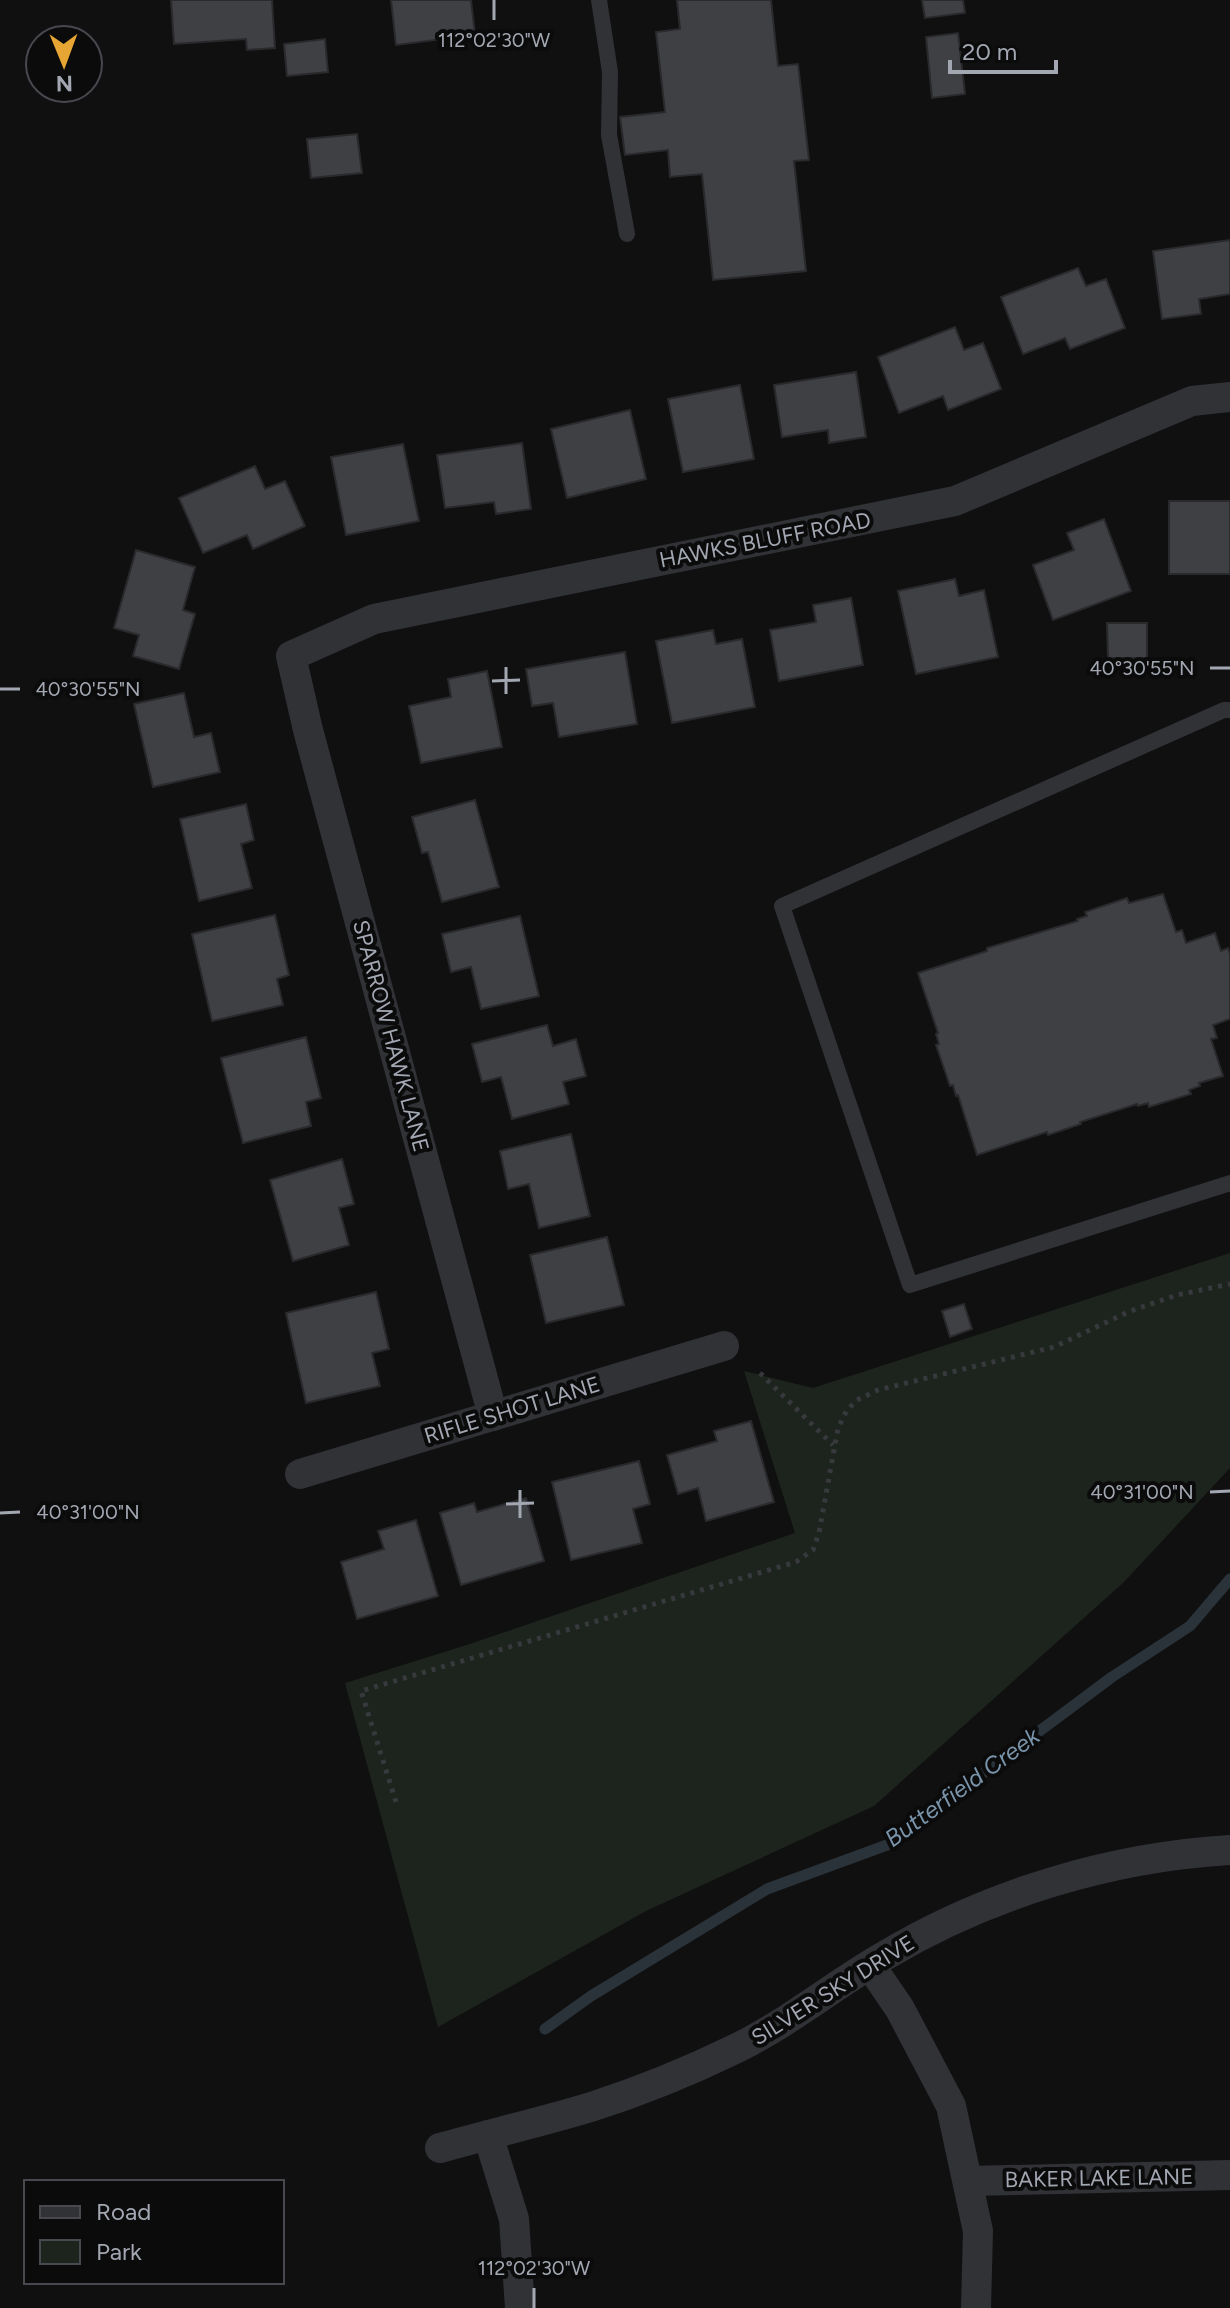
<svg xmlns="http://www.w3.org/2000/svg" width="1230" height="2308" viewBox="0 0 1230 2308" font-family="Figtree,sans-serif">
<rect width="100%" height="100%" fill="#101011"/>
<polygon fill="#1d241d" points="1230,1253 1230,1468 1124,1582 874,1806 646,1911 438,2027 345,1683 470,1644 795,1533 744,1371 813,1388"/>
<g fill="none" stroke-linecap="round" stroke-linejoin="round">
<polyline stroke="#2a3339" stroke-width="11" points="545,2029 591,1996 767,1889 887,1845 1112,1677 1190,1626 1230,1579"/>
</g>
<g fill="#3f4044" stroke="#2a2a2d" stroke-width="2">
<polygon points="171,0 272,0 275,48 247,50 246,39 174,44"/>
<polygon points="391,0 471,0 475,35 396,45"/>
<polygon points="677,0 771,0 778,66 798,64 809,160 794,161 806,271 713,280 702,174 670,177 668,150 625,155 620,117 665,112 656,32 680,29"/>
<polygon points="922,0 963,0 965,13 925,18"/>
<polygon points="958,33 965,94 932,98 926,37"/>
<polygon points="325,39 328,72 287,76 284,44"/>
<polygon points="357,134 362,173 311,178 307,139"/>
<polygon points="1230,240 1230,294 1199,299 1201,314 1162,319 1153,251"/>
<polygon points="1078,268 1086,286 1106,279 1125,328 1070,349 1065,338 1023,354 1001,297"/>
<polygon points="955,327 964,350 983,343 1001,389 948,410 943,396 899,413 878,357"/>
<polygon points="856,372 866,437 829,443 828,430 782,437 774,385"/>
<polygon points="740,385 754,459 683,472 668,399"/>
<polygon points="630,410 646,479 567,498 551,429"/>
<polygon points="522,443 531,509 496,514 494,502 445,508 437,455"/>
<polygon points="403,444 419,521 346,535 331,457"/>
<polygon points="255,466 265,489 285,481 305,526 253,549 247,535 203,553 179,498"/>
<rect x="1169" y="501" width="61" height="73"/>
<polygon points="1104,519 1131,591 1053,620 1033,565 1074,550 1067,533"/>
<polygon points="136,550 195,567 183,610 195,614 179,669 133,656 139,635 114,628"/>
<polygon points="955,579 959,596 984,590 998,657 916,674 898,591"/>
<polygon points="851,598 863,665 779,681 770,630 816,622 813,605"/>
<polygon points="1107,623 1147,623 1147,658 1108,658"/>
<polygon points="713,630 716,644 742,639 755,707 672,723 656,641"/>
<polygon points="625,652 637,724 559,737 553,703 532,706 526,669"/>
<polygon points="487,671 502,747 421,763 409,706 451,697 448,679"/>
<polygon points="184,693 194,737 211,733 220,772 153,787 134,704"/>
<polygon points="475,800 499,887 442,902 428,852 422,853 412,817"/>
<polygon points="246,804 254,840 241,844 252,888 199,901 180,819"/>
<polygon points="1163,894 1176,932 1182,930 1186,943 1215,933 1221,951 1228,948 1230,954 1230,1019 1213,1025 1217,1038 1211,1039 1223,1076 1199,1083 1200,1086 1189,1090 1191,1094 1149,1107 1148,1103 1138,1106 1137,1104 1080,1122 1081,1124 1048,1135 1047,1132 977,1155 958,1095 956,1096 953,1085 950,1086 936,1045 939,1044 936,1034 938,1033 918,973 987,951 987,948 1078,921 1077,919 1087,916 1085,912 1127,898 1129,903"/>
<polygon points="275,915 289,975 277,979 283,1005 212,1021 192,934"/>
<polygon points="520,916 539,996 481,1009 471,967 451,972 442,934"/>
<polygon points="547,1025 553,1046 576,1039 586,1076 563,1082 569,1104 512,1119 501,1077 482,1082 472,1044"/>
<polygon points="306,1037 321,1098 306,1102 311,1126 243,1143 221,1058"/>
<polygon points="571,1134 590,1216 539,1228 529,1184 508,1189 500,1151"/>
<polygon points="342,1159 354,1204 339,1208 349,1245 293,1261 270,1180"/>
<polygon points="607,1237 624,1305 546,1323 530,1255"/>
<polygon points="376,1292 389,1349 372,1353 380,1386 306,1403 286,1313"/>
<polygon points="964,1304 972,1329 950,1337 942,1311"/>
<polygon points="751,1421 774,1502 706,1521 698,1488 678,1494 667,1455 717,1441 714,1431"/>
<polygon points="639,1461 650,1504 633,1509 642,1543 571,1560 552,1482"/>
<polygon points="526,1498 544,1561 461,1585 440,1513 474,1503 477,1512"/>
<polygon points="416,1520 438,1596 357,1619 341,1562 384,1549 378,1531"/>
</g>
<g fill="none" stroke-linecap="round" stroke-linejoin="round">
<g stroke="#37393d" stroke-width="5" stroke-dasharray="4 6" stroke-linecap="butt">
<polyline points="760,1373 833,1445"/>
<polyline points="396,1802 361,1691 796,1562 813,1550 819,1533 838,1428 847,1410 857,1400 878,1390 1054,1347 1128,1312 1177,1295 1230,1284"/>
</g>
<g stroke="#313236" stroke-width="16">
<polyline points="599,0 610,72 609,135 627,234"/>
<polyline points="1230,710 1224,710 782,906 910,1285 1230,1183"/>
</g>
<g stroke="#313236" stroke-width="30">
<polyline points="493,1416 308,730 291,656 374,619 955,501 1192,401 1230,397"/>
<polyline points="300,1474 724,1346"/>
<polyline points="870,1965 900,2009 951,2106 978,2231 976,2308"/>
<polyline points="488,2135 514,2219 520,2308"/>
<path d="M440,2148C490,2134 541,2122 591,2107C641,2091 690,2071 737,2048C790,2022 835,1984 886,1955C988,1894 1111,1857 1230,1850"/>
<polyline points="969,2181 1230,2175"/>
</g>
</g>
<path fill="none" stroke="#a2a7b1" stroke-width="3" d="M494,0V20M506,667V694M1210,668H1230M492,681L520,680M0,689H20M520,1490V1518M1210,1492L1230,1491M506,1504L534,1503M0,1513L20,1512M534,2288V2308"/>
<g text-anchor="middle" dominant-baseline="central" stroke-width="8" stroke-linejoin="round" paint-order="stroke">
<g font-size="22" fill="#a2a7b1" stroke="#0b0b0c">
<text transform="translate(765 540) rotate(-11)">HAWKS BLUFF ROAD</text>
<text transform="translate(391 1036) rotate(75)">SPARROW HAWK LANE</text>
<text transform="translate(512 1410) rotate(-17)">RIFLE SHOT LANE</text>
<text transform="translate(833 1990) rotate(-32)">SILVER SKY DRIVE</text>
<text transform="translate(1099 2178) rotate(-1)">BAKER LAKE LANE</text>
</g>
<g font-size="24" font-style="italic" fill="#7a95ab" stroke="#0b0b0c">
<text transform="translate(962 1787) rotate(-36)">Butterfield Creek</text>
</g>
</g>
<g font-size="20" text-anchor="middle" fill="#a2a7b1" stroke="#0b0b0c" stroke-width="8" stroke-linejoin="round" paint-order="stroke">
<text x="494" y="47">112°02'30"W</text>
<text x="1142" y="675">40°30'55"N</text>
<text x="88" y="696">40°30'55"N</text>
<text x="1142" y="1499">40°31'00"N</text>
<text x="88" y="1519">40°31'00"N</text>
<text x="534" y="2275">112°02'30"W</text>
</g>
<rect x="24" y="2180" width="260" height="104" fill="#0b0b0c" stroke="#47494e" stroke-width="2"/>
<rect x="40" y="2206" width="40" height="12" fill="#313236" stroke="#47494e" stroke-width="2"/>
<text x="96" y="2220" font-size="24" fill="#a2a7b1">Road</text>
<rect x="40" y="2240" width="40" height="24" fill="#1d241d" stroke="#47494e" stroke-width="2"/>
<text x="96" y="2260" font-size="24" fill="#a2a7b1">Park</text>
<g transform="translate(64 64) rotate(179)"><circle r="38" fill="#0b0b0c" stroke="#47494e" stroke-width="2"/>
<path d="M0-6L14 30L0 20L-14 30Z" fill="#e7a633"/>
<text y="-12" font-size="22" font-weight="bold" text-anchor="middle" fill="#a2a7b1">N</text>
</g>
<path d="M950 60v12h106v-12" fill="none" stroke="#a2a7b1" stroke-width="4"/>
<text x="962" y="60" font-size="24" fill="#a2a7b1" stroke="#0b0b0c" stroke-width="6" paint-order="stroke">20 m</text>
</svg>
